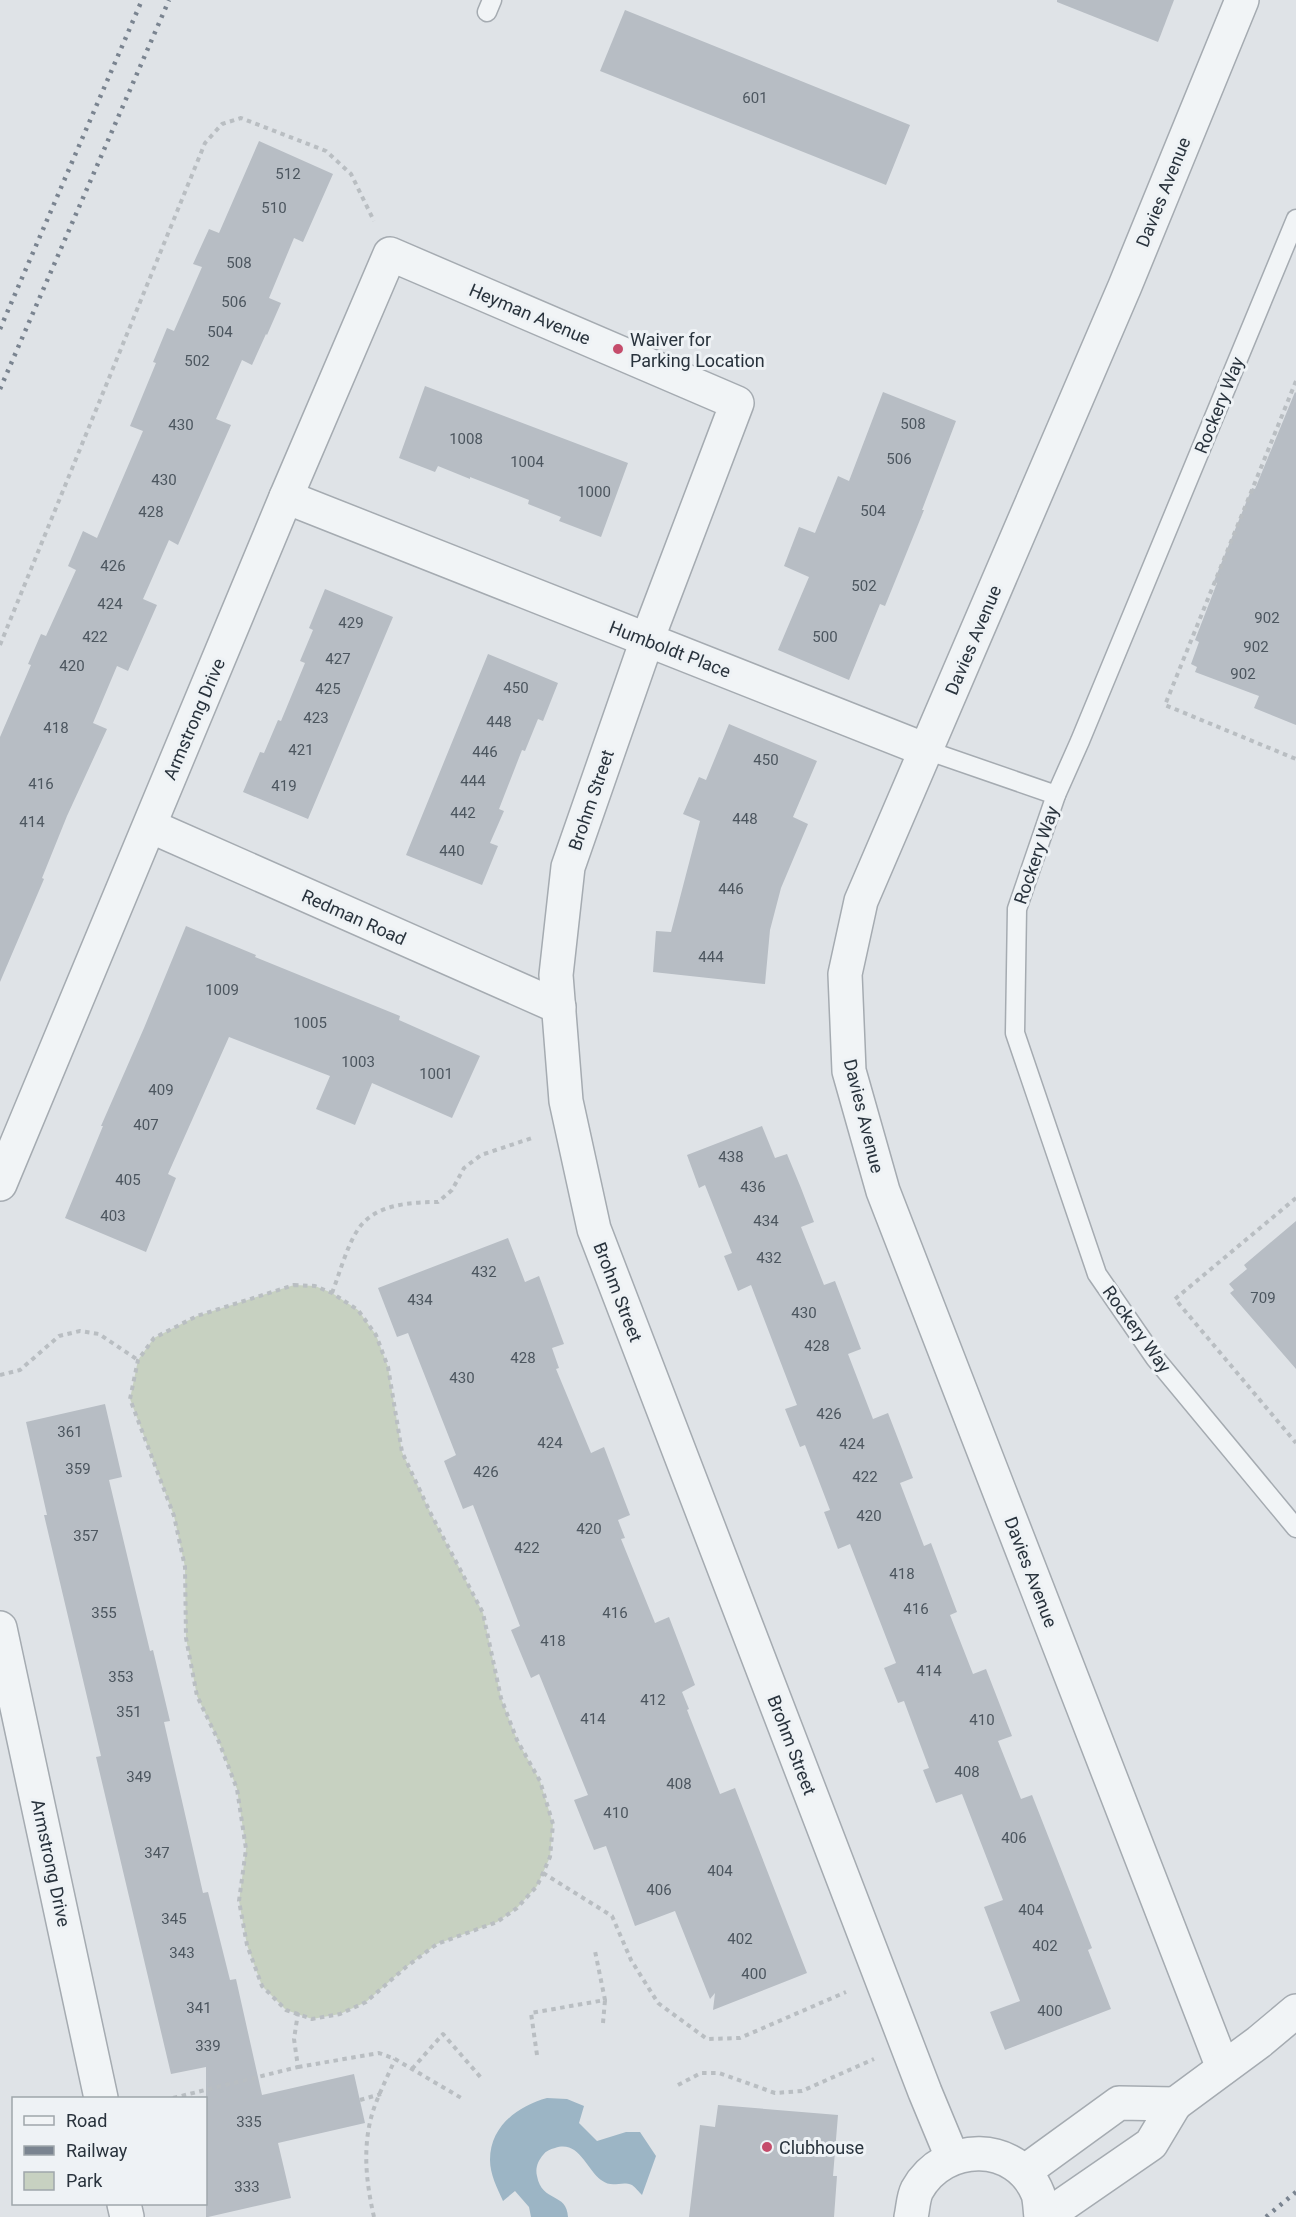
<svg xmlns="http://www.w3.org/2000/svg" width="1296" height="2217" viewBox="0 0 1296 2217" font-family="Roboto,sans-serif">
<rect width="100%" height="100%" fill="#dfe3e7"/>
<polygon fill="#c7d1c1" points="294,1285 315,1286 332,1293 358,1310 376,1335 388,1367 402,1452 431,1514 483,1613 501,1698 517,1740 540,1781 553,1824 550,1857 537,1886 517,1908 497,1922 437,1944 406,1967 366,2002 340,2014 312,2019 286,2010 262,1986 247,1945 239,1901 246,1849 237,1789 219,1742 197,1696 186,1638 185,1567 174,1516 130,1399 138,1360 154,1338 197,1316"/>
<path fill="#9cb5c5" d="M547,2098L567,2099L584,2106L579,2123L597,2141L626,2132H640L656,2156L642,2195C639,2192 635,2187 632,2185C621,2180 613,2189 601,2180C586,2169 579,2140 555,2148C550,2149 546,2151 543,2155C538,2161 535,2168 537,2176C542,2203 567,2192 568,2217H531L529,2207L515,2191L503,2201C497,2188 490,2174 490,2160C490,2126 518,2106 547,2098Z"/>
<g fill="#b7bdc4">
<polygon points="1057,0 1174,0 1158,42 1057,2"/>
<polygon points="625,10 910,125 886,185 600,71"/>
<polygon points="259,141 333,174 303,242 294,238 269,298 281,303 267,335 266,334 252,365 242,360 216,419 231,425 178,545 169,540 143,599 157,605 128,671 117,666 93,723 107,729 67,816 42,878 44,879 0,982 0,737 31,665 28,664 41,634 46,636 76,570 68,566 83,531 97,538 143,431 130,426 156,363 153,362 167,328 174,331 202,267 193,264 209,229 219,233"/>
<polygon points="425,386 628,463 601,537 559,521 561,517 528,504 529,500 470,477 470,479 438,466 435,472 399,458"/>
<polygon points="883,392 956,421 922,510 924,510 885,606 880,604 849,680 778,650 809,577 784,566 799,527 815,533 838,476 849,481"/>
<polygon points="1295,392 1296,393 1296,725 1254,708 1259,696 1195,672 1197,667 1191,664 1199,642 1195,640 1217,583 1214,581 1252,488 1255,489"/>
<polygon points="325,589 393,617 308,819 243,792 260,752 264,753 278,720 281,721 305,663 300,661 313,630 309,628"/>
<polygon points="488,654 558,683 543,721 538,719 525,751 522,750 499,809 504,811 490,843 498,846 482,885 406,855"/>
<polygon points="729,724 817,761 793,817 808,824 781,888 770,930 765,984 653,972 656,931 671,932 700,821 683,814 699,777 706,780"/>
<polygon points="186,926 256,955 255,957 400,1016 399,1020 480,1056 452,1118 372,1083 355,1125 316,1109 330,1076 229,1037 168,1174 176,1178 146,1252 65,1218 103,1126 101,1126 144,1028"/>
<polygon points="762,1126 775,1158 787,1154 801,1188 814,1222 801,1227 824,1285 835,1281 861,1349 848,1354 873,1419 888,1413 900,1444 913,1478 900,1483 924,1546 931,1543 957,1612 950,1615 973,1674 986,1669 1012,1736 998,1741 1021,1799 1032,1795 1092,1948 1088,1950 1111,2009 1005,2050 990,2012 1020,2001 984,1907 1003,1900 962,1794 936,1803 923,1770 929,1768 917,1736 904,1701 898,1703 884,1668 896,1663 850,1544 838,1549 824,1512 830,1510 817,1476 805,1445 800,1447 785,1409 797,1405 751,1285 738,1291 724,1256 732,1253 705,1185 699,1188 687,1155"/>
<polygon points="1296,1221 1296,1369 1230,1293 1234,1290 1229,1284 1247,1269 1244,1265"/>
<polygon points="508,1238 525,1282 539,1276 564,1344 552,1348 559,1368 556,1369 591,1453 604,1447 630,1515 618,1520 625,1538 621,1539 655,1623 669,1617 695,1685 682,1692 689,1709 687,1710 720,1794 735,1788 807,1973 713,2010 715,1993 710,1999 675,1911 635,1926 606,1846 594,1850 574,1800 588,1795 539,1674 531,1678 511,1630 520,1626 473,1505 463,1509 444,1461 456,1455 408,1333 397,1337 378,1288"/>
<polygon points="105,1404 122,1477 109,1480 150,1651 153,1650 170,1721 164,1722 203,1893 208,1892 230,1980 236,1979 262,2095 354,2074 365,2123 278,2143 291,2198 208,2217 206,2217 206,2067 171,2074 96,1757 101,1756 44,1515 47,1515 26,1422"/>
<polygon points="718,2105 838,2115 833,2176 837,2176 834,2217 689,2217 700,2125 715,2127"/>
</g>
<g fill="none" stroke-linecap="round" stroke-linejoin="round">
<g stroke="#a5abb1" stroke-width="21">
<g id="lane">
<polyline points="487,12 492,0"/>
<polyline points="1296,219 1080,741 1056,795 1017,909 1015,1033 1097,1274 1155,1358 1296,1528"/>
<polyline points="926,750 1056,795"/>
</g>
</g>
<g stroke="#a5abb1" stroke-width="36">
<g id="street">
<polyline points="286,497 926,750"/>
<polyline points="150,826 559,1007"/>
<polyline points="0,1184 286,497 390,254 737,403 647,640 568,867 556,975 566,1101 594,1229 925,2092 952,2157"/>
<polyline points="0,1628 101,2098"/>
<polyline points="1223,2068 883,1191 849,1071 845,974 861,901 1125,286 1242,0"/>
<polyline points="1175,2104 1259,2042 1296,2011"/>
<polyline points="1024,2172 1119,2103 1175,2104 1151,2144 1045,2217"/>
<polyline points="124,2204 127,2217"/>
<path d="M911,2217C913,2209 913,2198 917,2190C944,2141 1017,2141 1038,2194C1040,2201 1040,2210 1041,2217"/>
</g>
</g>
<g stroke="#b9bec2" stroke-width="4" stroke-dasharray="4.5 4.5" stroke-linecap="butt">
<polyline points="1296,381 1165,705 1296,759"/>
<polyline points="0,645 205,143 222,124 241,118 326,151 351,174 374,221"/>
<polyline points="1296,1198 1175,1299 1296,1443"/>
<polygon points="294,1285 315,1286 332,1293 358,1310 376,1335 388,1367 402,1452 431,1514 483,1613 501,1698 517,1740 540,1781 553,1824 550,1857 543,1873 537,1886 517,1908 497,1922 437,1944 406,1967 366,2002 340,2014 312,2019 286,2010 262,1986 247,1945 239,1901 246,1849 237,1789 219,1742 197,1696 186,1638 185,1567 174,1516 130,1399 138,1360 154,1338 197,1316"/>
<path d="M332,1293C339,1275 347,1246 357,1231C373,1204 411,1202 438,1202L452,1190L464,1168L481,1155L535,1137"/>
<polyline points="0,1375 20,1370 59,1336 80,1331 99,1334 138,1360"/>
<polyline points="543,1873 612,1916 631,1960 658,2003 707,2039 740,2038 846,1992"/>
<polyline points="603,2023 605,2000"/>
<polyline points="537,2055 531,2013 605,2000 595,1951"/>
<polyline points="298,2067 379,2053 395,2059 463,2099"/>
<polyline points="412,2069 443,2034 483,2080"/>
<polyline points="678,2085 701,2073 719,2073 775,2093 802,2091 874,2059"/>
<polyline points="173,2098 298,2067 294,2039 298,2013"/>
<polyline points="360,2100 381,2094"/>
<path d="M374,2217C366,2182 362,2146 373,2111C379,2093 388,2076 395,2059"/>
</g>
<use href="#lane" stroke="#f1f4f6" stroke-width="18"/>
<use href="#street" stroke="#f1f4f6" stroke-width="33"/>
<g stroke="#7a8490" stroke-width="4.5" stroke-dasharray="3 6" stroke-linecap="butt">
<polyline points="0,329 142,0"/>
<polyline points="0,389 169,0"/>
<polyline points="1266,2217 1296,2192"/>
</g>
</g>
<g fill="#c54c6b" stroke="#eef2f5" stroke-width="2">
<circle cx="618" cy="349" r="6"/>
<circle cx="767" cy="2147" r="6"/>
</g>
<g text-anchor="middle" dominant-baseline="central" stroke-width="6" stroke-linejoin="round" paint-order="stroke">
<g font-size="15" fill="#4c565f">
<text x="755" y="98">601</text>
<text x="288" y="174">512</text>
<text x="274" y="208">510</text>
<text x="239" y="263">508</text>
<text x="234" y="302">506</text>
<text x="220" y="332">504</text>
<text x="197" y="361">502</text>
<text x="913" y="424">508</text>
<text x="181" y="425">430</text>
<text x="466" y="439">1008</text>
<text x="899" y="459">506</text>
<text x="527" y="462">1004</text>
<text x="164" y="480">430</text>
<text x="594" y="492">1000</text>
<text x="873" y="511">504</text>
<text x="151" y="512">428</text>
<text x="113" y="566">426</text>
<text x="864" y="586">502</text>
<text x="110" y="604">424</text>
<text x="1267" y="618">902</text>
<text x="351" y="623">429</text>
<text x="95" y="637">422</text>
<text x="825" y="637">500</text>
<text x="1256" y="647">902</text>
<text x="338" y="659">427</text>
<text x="72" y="666">420</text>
<text x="1243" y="674">902</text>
<text x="516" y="688">450</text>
<text x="328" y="689">425</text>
<text x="316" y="718">423</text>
<text x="499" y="722">448</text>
<text x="56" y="728">418</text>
<text x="301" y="750">421</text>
<text x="485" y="752">446</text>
<text x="766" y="760">450</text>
<text x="473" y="781">444</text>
<text x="41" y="784">416</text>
<text x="284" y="786">419</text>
<text x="463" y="813">442</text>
<text x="745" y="819">448</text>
<text x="32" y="822">414</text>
<text x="452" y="851">440</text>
<text x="731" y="889">446</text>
<text x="711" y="957">444</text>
<text x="222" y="990">1009</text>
<text x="310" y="1023">1005</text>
<text x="358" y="1062">1003</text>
<text x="436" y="1074">1001</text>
<text x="161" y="1090">409</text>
<text x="146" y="1125">407</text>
<text x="731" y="1157">438</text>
<text x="128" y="1180">405</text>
<text x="753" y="1187">436</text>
<text x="113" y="1216">403</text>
<text x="766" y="1221">434</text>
<text x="769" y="1258">432</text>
<text x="484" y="1272">432</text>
<text x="1263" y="1298">709</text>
<text x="420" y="1300">434</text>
<text x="804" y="1313">430</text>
<text x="817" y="1346">428</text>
<text x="523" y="1358">428</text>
<text x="462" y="1378">430</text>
<text x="829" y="1414">426</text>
<text x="70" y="1432">361</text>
<text x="550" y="1443">424</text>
<text x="852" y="1444">424</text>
<text x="78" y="1469">359</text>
<text x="486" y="1472">426</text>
<text x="865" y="1477">422</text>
<text x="869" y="1516">420</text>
<text x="589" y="1529">420</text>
<text x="86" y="1536">357</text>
<text x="527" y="1548">422</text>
<text x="902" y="1574">418</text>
<text x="916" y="1609">416</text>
<text x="104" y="1613">355</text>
<text x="615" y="1613">416</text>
<text x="553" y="1641">418</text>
<text x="929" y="1671">414</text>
<text x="121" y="1677">353</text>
<text x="653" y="1700">412</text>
<text x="129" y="1712">351</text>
<text x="593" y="1719">414</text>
<text x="982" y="1720">410</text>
<text x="967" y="1772">408</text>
<text x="139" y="1777">349</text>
<text x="679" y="1784">408</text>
<text x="616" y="1813">410</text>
<text x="1014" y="1838">406</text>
<text x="157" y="1853">347</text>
<text x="720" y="1871">404</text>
<text x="659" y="1890">406</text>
<text x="1031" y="1910">404</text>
<text x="174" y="1919">345</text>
<text x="740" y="1939">402</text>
<text x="1045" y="1946">402</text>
<text x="182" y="1953">343</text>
<text x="754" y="1974">400</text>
<text x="199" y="2008">341</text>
<text x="1050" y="2011">400</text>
<text x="208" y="2046">339</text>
<text x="249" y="2122">335</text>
<text x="247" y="2187">333</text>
</g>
<g font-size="18" fill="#29333d" stroke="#eef2f5">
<text transform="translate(1163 192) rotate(-68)">Davies Avenue</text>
<text transform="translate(530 314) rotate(23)">Heyman Avenue</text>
<text transform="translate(1219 405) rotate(-68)">Rockery Way</text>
<text transform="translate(973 640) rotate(-67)">Davies Avenue</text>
<text transform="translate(670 649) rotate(21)">Humboldt Place</text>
<text transform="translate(194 719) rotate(-67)">Armstrong Drive</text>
<text transform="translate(591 800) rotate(-71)">Brohm Street</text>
<text transform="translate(1036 855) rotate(-71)">Rockery Way</text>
<text transform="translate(354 917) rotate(24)">Redman Road</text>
<text transform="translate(864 1116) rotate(76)">Davies Avenue</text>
<text transform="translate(618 1292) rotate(69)">Brohm Street</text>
<text transform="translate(1137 1329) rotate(54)">Rockery Way</text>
<text transform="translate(1031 1572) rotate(69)">Davies Avenue</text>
<text transform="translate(792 1745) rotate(69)">Brohm Street</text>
<text transform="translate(51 1863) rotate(78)">Armstrong Drive</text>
</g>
<g font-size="18" fill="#29333d" stroke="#eef2f5" text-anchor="start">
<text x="630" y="339">Waiver for<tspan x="630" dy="21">Parking Location</tspan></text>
<text x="779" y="2147">Clubhouse</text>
</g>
</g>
<rect x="12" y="2097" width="195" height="108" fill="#eef2f5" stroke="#9fa6ab" stroke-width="1.5"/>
<rect x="24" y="2116" width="30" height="9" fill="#f1f4f6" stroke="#9fa6ab" stroke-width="1.5"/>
<text x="66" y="2127" font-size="18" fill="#29333d">Road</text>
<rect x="24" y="2146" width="30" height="9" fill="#7a8490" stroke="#9fa6ab" stroke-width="1.5"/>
<text x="66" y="2157" font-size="18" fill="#29333d">Railway</text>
<rect x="24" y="2172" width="30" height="18" fill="#c7d1c1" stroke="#9fa6ab" stroke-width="1.5"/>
<text x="66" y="2187" font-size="18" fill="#29333d">Park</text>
</svg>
